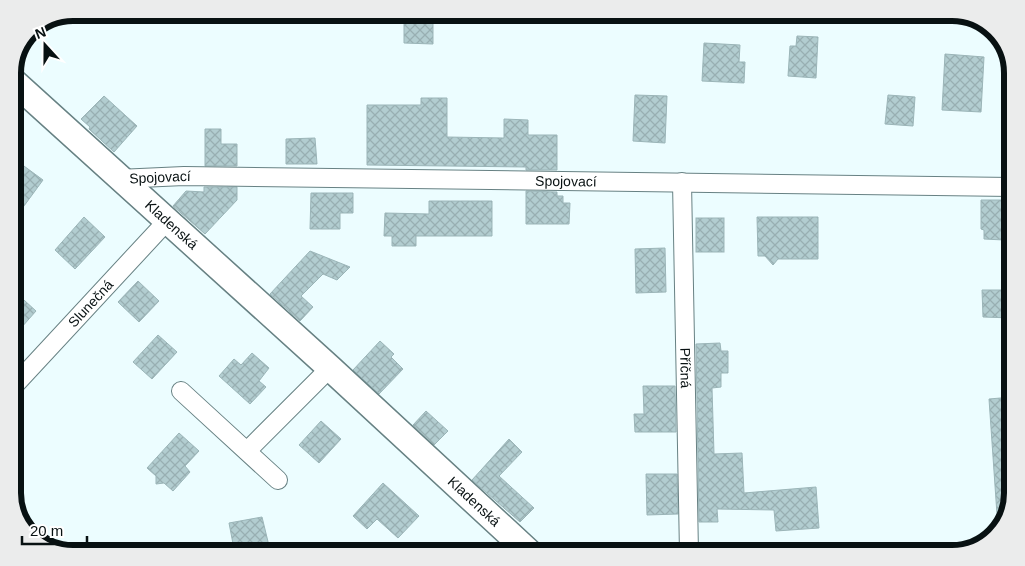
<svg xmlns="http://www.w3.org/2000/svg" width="1025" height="566" viewBox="0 0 1025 566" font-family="Helvetica,sans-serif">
<defs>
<pattern id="building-cross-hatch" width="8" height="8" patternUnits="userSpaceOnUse" patternTransform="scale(1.25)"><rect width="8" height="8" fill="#b2cdd0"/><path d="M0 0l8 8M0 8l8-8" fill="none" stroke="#98afb2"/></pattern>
</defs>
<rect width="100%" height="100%" fill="#ecfdff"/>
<g fill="url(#building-cross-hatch)" stroke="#9bb5b8">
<polygon points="404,12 433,12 433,44 404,43"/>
<polygon points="797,36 818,37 816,78 788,76 790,46 796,46"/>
<polygon points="704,43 740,45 739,62 745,62 744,83 702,81"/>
<polygon points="945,54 984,57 981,112 942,110"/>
<polygon points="635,95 667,96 665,143 633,141"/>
<polygon points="888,95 915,97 913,126 885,124"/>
<polygon points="104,96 137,126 114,152 89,129 90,127 81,119"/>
<polygon points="421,98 447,98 447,137 504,138 504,119 528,120 528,135 557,135 557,170 526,170 526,167 367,165 367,105 421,105"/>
<polygon points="205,129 221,129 221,144 237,144 237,166 205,166"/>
<polygon points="315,138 317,164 286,164 286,139"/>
<polygon points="13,158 43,180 13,221"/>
<polygon points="204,187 237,187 237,200 205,234 173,206 186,191 204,192"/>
<polygon points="526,191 557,192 557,196 563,196 563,203 570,203 569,224 526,224"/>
<polygon points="311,193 353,193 353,213 340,213 340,229 310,229"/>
<polygon points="981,200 1012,200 1012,230 1004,230 1004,240 984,239 984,230 981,229"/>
<polygon points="429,201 492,201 492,236 416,236 416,246 392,246 392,236 384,236 385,213 429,214"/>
<polygon points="84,217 105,237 75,269 55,250"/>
<polygon points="757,217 818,217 818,259 778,259 773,265 765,256 758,256"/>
<rect x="696" y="218" width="28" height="34"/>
<polygon points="665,248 666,292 636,293 635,249"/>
<polygon points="310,251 350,267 337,280 323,274 301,296 313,307 300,321 270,294"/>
<polygon points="138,281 159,301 139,322 118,302"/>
<polygon points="13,290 36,311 13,337"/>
<polygon points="982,290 1012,290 1012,318 983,317"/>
<polygon points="158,335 177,352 152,379 133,362"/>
<polygon points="380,341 394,354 391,357 403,369 379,394 353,370"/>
<polygon points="720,343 721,351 728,351 728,373 721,373 721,387 712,388 714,454 742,453 744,493 816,487 819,528 776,531 774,510 717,509 718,522 699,522 696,344"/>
<polygon points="252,353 269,368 259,381 266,387 250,404 219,376 234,359 241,365"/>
<polygon points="643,386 675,386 676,432 635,432 634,414 644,414"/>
<polygon points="1012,397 1012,493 1004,523 998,529 989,399"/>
<polygon points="426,411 448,431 434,445 413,425"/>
<polygon points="321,421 341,439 319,463 299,445"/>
<polygon points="179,433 199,451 185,466 190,472 173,491 164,483 156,484 156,476 147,468"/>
<polygon points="509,439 522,452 499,476 534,508 520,522 472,480"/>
<polygon points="646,474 677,474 678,514 647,515"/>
<polygon points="383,483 419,516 398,538 377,519 367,529 353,516"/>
<polygon points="262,517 271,554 235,554 229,523"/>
</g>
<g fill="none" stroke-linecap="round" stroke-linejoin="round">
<g stroke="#678183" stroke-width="20">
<g id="minor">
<path id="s1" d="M118,179L184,176L1012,187"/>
<path id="s2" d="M682,182L689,553"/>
<path id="s3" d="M13,387L167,221"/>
<polyline points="181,391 278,480"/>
<polyline points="247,451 330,368"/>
</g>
</g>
<g stroke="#678183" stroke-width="28">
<g id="secondary">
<path id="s4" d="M13,81L330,368L530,553"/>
</g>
</g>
<use href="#minor" stroke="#fff" stroke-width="18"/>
<use href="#secondary" stroke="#fff" stroke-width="25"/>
</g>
<g text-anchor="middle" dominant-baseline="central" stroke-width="4" stroke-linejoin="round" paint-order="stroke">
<g font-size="14" fill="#081112" stroke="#fff">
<text stroke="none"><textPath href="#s1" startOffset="42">Spojovací</textPath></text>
<text stroke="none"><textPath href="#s1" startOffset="448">Spojovací</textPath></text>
<text stroke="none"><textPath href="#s4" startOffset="214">Kladenská</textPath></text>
<text stroke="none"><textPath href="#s3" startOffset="114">Slunečná</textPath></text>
<text stroke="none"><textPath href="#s2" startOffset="186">Příčná</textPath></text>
<text stroke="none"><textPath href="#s4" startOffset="624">Kladenská</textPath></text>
</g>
</g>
<path d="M0 0H1025V566H0ZM73 21H952A52 52 0 0 1 1004 73V493A52 52 0 0 1 952 545H73A52 52 0 0 1 21 493V73A52 52 0 0 1 73 21Z" fill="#ebecec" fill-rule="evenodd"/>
<path fill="none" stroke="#081112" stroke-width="6" d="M73 21H952A52 52 0 0 1 1004 73V493A52 52 0 0 1 952 545H73A52 52 0 0 1 21 493V73A52 52 0 0 1 73 21Z"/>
<g transform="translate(45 45) rotate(339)" stroke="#ffffff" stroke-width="4" paint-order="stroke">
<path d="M0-4L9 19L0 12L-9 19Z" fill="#081112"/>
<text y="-8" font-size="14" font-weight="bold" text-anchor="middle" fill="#081112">N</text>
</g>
<path d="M22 536v8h65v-8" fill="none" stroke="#081112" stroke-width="2.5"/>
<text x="30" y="536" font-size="15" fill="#081112" stroke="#ffffff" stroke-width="4" paint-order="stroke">20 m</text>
</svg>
